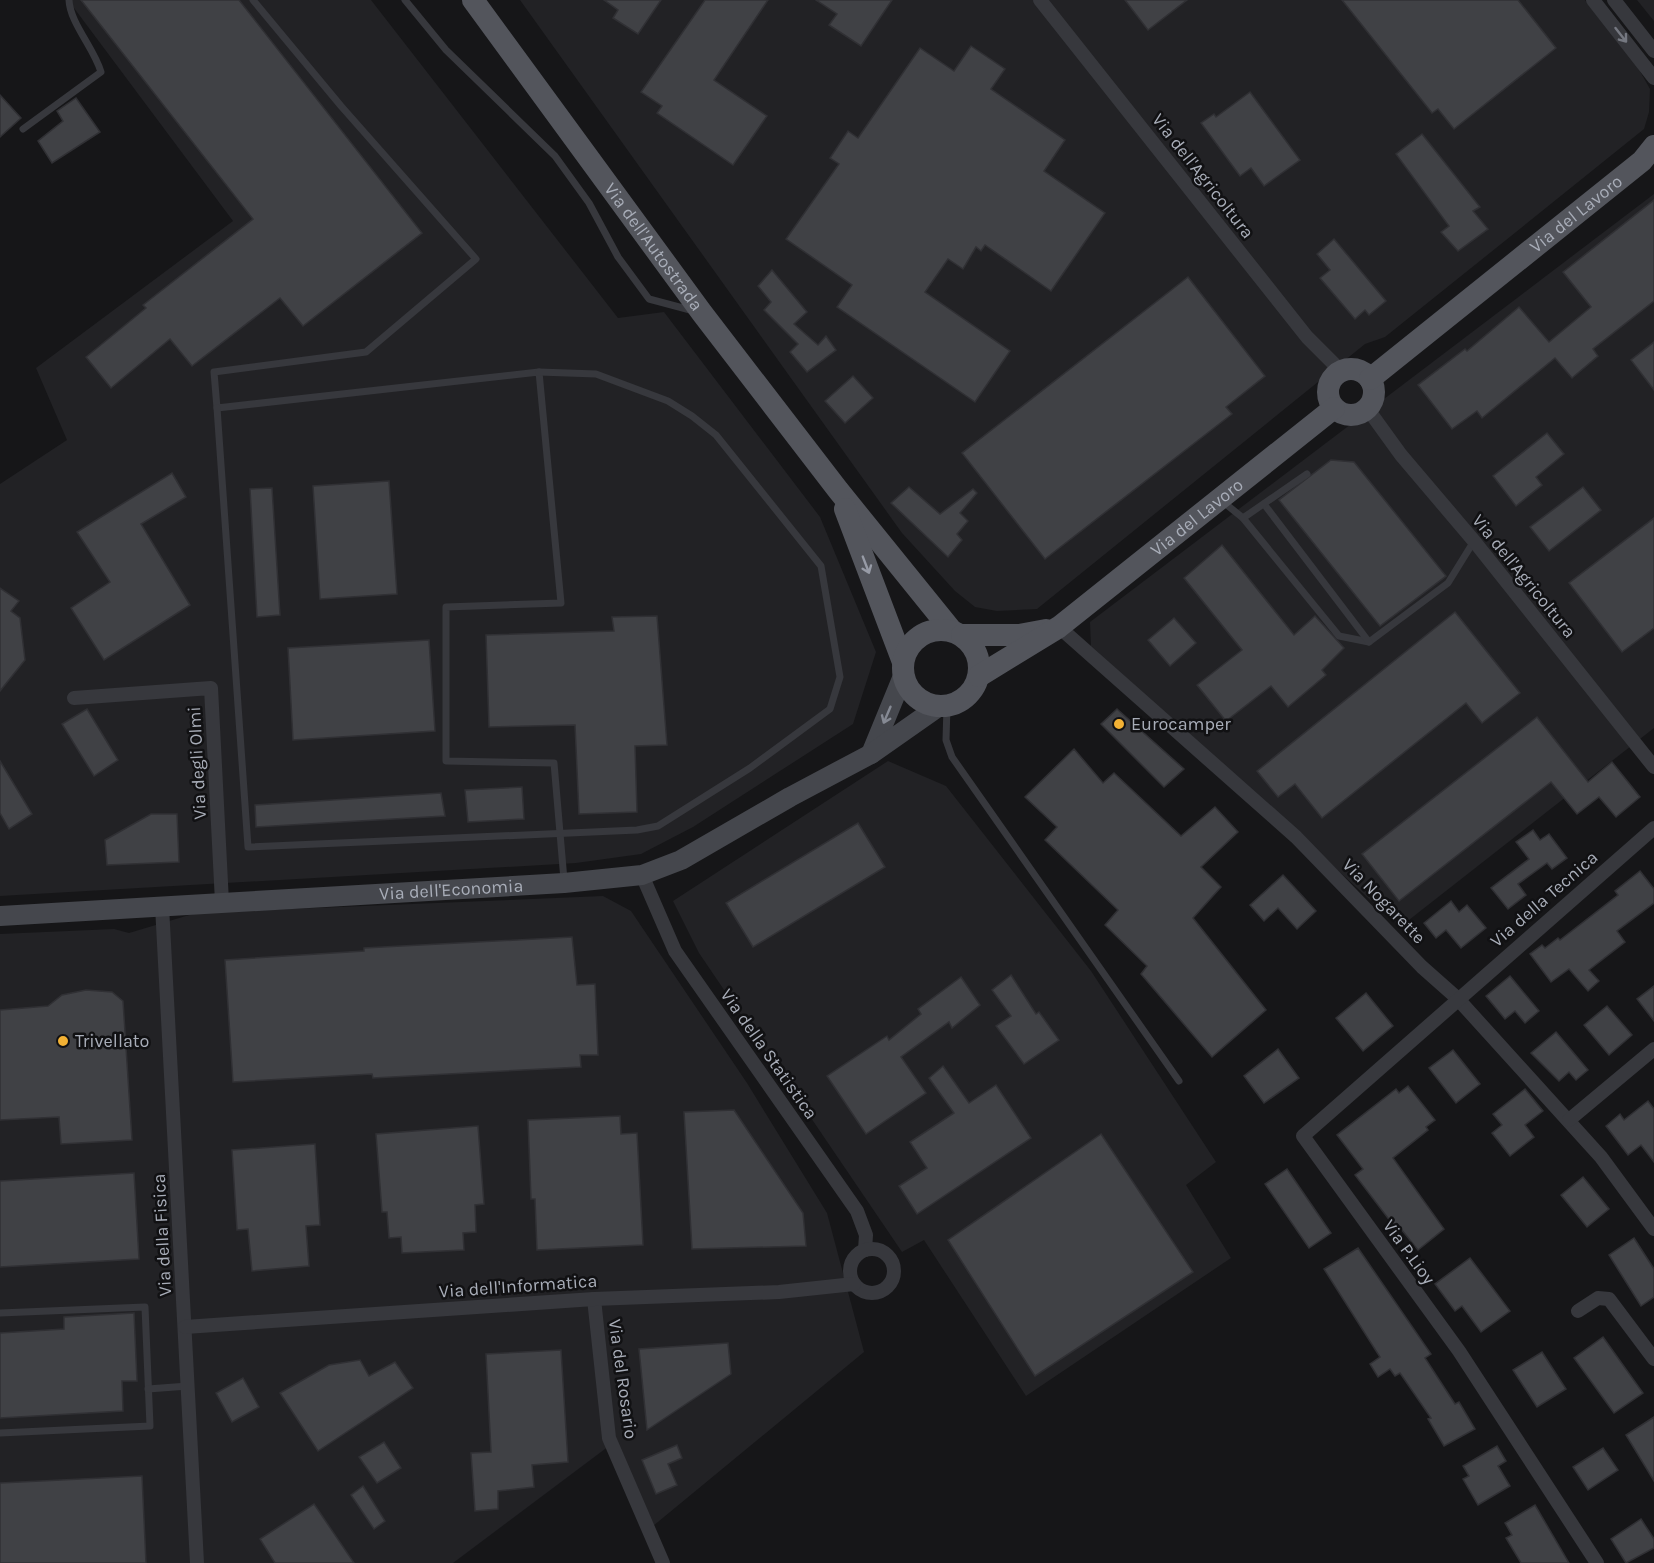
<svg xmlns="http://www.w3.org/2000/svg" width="1654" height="1563" viewBox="0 0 1654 1563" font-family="Karla,sans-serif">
<rect width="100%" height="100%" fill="#161618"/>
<g fill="#222225">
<polygon points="68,0 371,0 618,318 664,312 820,517 876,652 853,724 693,827 641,854 576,863 0,896 0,484 67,440 36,368 233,221"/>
<polygon points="520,0 1585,0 1637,66 1650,89 1649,112 1644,129 1511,236 1385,337 1365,344 1037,609 997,611 975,607 955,591 902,533"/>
<polygon points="1637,0 1654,0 1654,21"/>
<polygon points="1654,194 1654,728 1400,927 1091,646 1090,622"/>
<polygon points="888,761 946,786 1091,971 1216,1162 1186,1185 1231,1258 1026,1396 924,1240 902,1252 699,953 673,901"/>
<polygon points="603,896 631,911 747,1083 827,1213 864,1352 647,1531 609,1446 453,1563 0,1563 0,934 114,929 129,933 196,913"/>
</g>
<g fill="#404145" stroke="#303034" stroke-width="1.5">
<polygon points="81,0 239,0 422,233 303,326 280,298 192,366 170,339 111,388 86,357 146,308 143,305 253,219"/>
<polygon points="604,0 661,0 638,34 613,18 618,10"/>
<polygon points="705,0 768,0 714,80 767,116 733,165 657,113 662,106 641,92"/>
<polygon points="816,0 892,0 861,46 829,25 837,14"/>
<polygon points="1125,0 1187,0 1148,30"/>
<polygon points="1342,0 1518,0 1556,48 1454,129 1438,109 1432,113"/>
<polygon points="971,46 1005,69 991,89 1065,140 1044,171 1105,213 1051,291 985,245 981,251 976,247 963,269 948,259 925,292 1010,351 975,402 837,307 852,285 786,239 839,164 830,158 848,131 858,138 920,48 954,71"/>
<polygon points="1250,92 1300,160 1264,186 1251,168 1240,176 1201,123 1214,114 1216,117"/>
<polygon points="0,95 21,118 0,137"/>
<polygon points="76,98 100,132 52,163 38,141 63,121 57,111"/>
<polygon points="1422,134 1480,207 1473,211 1488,229 1458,251 1441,232 1449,226 1396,154"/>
<polygon points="1654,200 1654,301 1593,349 1598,356 1572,378 1555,358 1482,418 1477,411 1452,429 1418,385 1465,349 1467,351 1519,307 1549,342 1591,307 1563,272"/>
<polygon points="1334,239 1386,301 1369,315 1365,310 1355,319 1320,278 1330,270 1317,254"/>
<polygon points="772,270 807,312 794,324 818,345 826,336 836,350 807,372 790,352 798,344 764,310 771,302 758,286"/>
<polygon points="1188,277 1265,376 1226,407 1232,414 1045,559 962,453"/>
<polygon points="1654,342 1654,390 1631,360"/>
<polygon points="853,376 873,398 845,423 825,401"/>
<polygon points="1547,433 1564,454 1536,477 1542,485 1516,506 1493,476"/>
<polygon points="1331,460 1354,462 1446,576 1380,626 1279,500"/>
<polygon points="172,473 186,497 141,524 190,605 104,660 71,608 110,582 77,532"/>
<polygon points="389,481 397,594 320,599 313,486"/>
<polygon points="909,487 940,514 973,489 977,493 960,513 968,521 957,534 962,540 948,557 891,503"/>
<polygon points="1583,487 1601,510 1549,551 1530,527"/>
<polygon points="272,488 280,615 257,617 250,489"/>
<polygon points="1654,518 1654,628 1622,652 1569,583"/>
<polygon points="1222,545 1294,635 1315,616 1344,648 1322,670 1326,675 1288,707 1271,686 1226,721 1197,685 1242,650 1184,578"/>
<polygon points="0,588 19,601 11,611 20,618 25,660 0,691"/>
<polygon points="1455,612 1520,693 1482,723 1466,703 1322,818 1295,784 1278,797 1257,771"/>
<polygon points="657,616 667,745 635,746 637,812 579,814 575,725 489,727 486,635 614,631 612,617"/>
<polygon points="1174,618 1196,643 1170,666 1148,640"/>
<polygon points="429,640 435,731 293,740 288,648"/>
<polygon points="87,709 118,760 94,776 62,724"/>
<polygon points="1117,709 1184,769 1164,787 1101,724"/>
<polygon points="1537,717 1588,782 1612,762 1640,797 1616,817 1599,797 1577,814 1551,782 1399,901 1362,854"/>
<polygon points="1074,749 1103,783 1114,773 1181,836 1215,807 1238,832 1201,867 1221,887 1193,918 1266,1010 1212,1057 1141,974 1147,966 1105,925 1118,910 1045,840 1057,827 1025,797"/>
<polygon points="0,761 32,814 9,829 0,813"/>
<polygon points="522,787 524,819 468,822 465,790"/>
<polygon points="441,793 445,816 256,827 255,805"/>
<polygon points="151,814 177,814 179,862 107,865 105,840"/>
<polygon points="858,823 885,867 753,947 726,903"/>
<polygon points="1533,830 1540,840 1549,834 1567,858 1552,869 1547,863 1518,884 1526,895 1508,909 1491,888 1529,859 1516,842"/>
<polygon points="1640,871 1654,889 1654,903 1617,931 1625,942 1589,970 1599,981 1588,991 1569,969 1551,982 1530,954 1542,945 1545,948 1558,938 1560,940 1618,895 1615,891"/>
<polygon points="1283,875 1316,911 1297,929 1278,908 1264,921 1250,905"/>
<polygon points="1451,901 1459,912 1467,905 1486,928 1461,948 1446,930 1436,938 1424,923"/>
<polygon points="572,937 577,985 595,984 598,1055 580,1055 581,1067 373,1078 372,1074 233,1082 225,960 364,951 364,948"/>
<polygon points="1011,975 1036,1014 1039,1012 1059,1040 1024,1064 996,1026 1011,1016 992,990"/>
<polygon points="1510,976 1539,1011 1525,1023 1515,1011 1505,1019 1486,996"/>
<polygon points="961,977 980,1005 952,1028 949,1022 901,1057 926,1093 866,1134 827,1076 887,1036 889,1040 921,1014 918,1009"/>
<polygon points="1654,986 1654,1021 1637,999"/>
<polygon points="86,990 112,992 123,1001 132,1140 61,1144 59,1117 0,1120 0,1010 48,1006 62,995"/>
<polygon points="1366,993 1393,1026 1363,1051 1336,1018"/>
<polygon points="1607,1006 1632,1035 1609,1055 1584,1025"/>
<polygon points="1556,1032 1588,1070 1576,1080 1569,1072 1559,1081 1531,1053"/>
<polygon points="1278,1049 1299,1078 1264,1103 1244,1076"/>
<polygon points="1453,1050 1480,1084 1456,1103 1429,1068"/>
<polygon points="943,1066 969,1103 996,1085 1031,1138 917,1214 899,1186 927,1168 910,1142 954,1113 929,1078"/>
<polygon points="1408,1086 1435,1120 1426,1127 1428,1130 1393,1158 1444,1229 1418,1250 1397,1224 1394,1226 1355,1175 1363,1169 1337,1135 1396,1089 1399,1093"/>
<polygon points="1525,1089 1543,1111 1525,1125 1534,1137 1510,1156 1492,1133 1502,1125 1493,1114"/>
<polygon points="1648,1101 1654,1109 1654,1162 1641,1145 1628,1155 1606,1126 1620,1114 1624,1120"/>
<polygon points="734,1110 803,1213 806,1246 692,1249 684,1112"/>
<polygon points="620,1116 621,1134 637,1133 643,1245 537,1250 535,1199 531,1199 528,1120"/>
<polygon points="478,1126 484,1204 475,1205 476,1232 463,1233 464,1250 402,1253 401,1237 389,1238 387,1212 382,1212 376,1134"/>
<polygon points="1101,1134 1193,1272 1035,1376 948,1240"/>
<polygon points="315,1144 320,1225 306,1226 309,1266 252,1271 248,1229 237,1230 232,1150"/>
<polygon points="1287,1169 1331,1233 1309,1248 1265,1184"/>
<polygon points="134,1173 139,1259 0,1267 0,1181"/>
<polygon points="1583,1177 1609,1209 1587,1227 1561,1195"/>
<polygon points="1634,1238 1654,1269 1654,1297 1641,1306 1609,1255"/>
<polygon points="1358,1248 1431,1354 1425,1358 1455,1404 1459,1402 1475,1429 1444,1446 1428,1419 1431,1418 1400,1373 1395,1376 1390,1369 1378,1377 1370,1364 1380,1357 1324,1269"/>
<polygon points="1470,1258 1510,1311 1481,1332 1462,1306 1455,1311 1435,1284"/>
<polygon points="134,1313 137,1381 122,1381 123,1411 0,1418 0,1333 64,1329 64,1317"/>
<polygon points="1603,1337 1643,1393 1614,1413 1574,1358"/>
<polygon points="728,1343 731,1374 647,1430 639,1349"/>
<polygon points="561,1350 568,1462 532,1465 534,1487 498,1491 498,1509 475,1511 471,1453 491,1452 486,1354"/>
<polygon points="1542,1352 1566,1389 1537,1407 1513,1370"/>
<polygon points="360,1360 369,1376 395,1362 413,1388 318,1451 280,1393 329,1365"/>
<polygon points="243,1378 259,1407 232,1422 216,1393"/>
<polygon points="1654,1417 1654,1481 1626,1435"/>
<polygon points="384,1442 401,1468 377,1483 359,1457"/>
<polygon points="677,1445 682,1458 668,1464 677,1485 656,1494 642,1460"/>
<polygon points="1497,1446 1506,1461 1498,1466 1510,1486 1478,1505 1463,1479 1469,1476 1463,1466"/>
<polygon points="1603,1448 1618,1470 1588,1490 1573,1467"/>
<polygon points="142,1476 146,1563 0,1563 0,1483"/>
<polygon points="363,1486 385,1521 374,1529 351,1495"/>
<polygon points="314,1504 354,1563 275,1563 260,1539"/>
<polygon points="1535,1505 1569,1563 1521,1563 1506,1538 1512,1535 1505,1523"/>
<polygon points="1641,1519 1654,1539 1654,1548 1626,1563 1611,1539"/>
</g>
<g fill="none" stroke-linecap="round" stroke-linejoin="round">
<g stroke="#37383d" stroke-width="7">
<polyline points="253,0 341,106 476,259 366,352 214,372 217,408 539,372 561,603 446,607 446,761 554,763 564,880"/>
<polyline points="405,0 446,50 555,156 589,203 618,257 649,299 694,311"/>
<path d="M23,129L101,72C94,48 70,23 69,0"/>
<polyline points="217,408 248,847 637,830 658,826 750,768 830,709 840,677 821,566 716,435 692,416 668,401 596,374 539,372"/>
<polyline points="1222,501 1243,518 1339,636 1369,642 1448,583 1474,541"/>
<polyline points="1264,504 1369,642"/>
<polyline points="1243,518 1307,474"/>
<polyline points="947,706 946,740 952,757 1179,1081"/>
<polyline points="0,1313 145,1307 150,1426 0,1433"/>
<polyline points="148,1389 188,1386"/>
</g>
<g stroke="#37383d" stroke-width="14">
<polyline points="1040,0 1307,337 1341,371"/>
<polyline points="1593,0 1654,78"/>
<polyline points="1614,0 1654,51"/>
<polyline points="1367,408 1401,455 1474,541 1654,767"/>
<polyline points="1059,627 1296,837 1422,967 1457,998 1601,1157 1654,1229"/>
<polyline points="74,698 211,688 222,902"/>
<polyline points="642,875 675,951 857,1211 866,1235 865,1250"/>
<polyline points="162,906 197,1563"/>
<polyline points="1569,1120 1654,1049"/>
<circle cx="872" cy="1271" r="22"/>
<polyline points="594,1299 609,1438 663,1563"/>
<polyline points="1578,1311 1598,1298 1609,1299 1654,1359"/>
<polyline points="185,1327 594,1299 779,1292 854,1284"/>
<polyline points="1597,1563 1459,1351 1303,1136 1654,828"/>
</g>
<g stroke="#45474d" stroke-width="20">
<polyline points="871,754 903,676"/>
<path id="s1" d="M0,916L564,883L642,875L681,860L790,797L871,754L938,707"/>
</g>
<g stroke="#53555c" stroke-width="22">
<path id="s2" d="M473,0L702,313L838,490L952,631"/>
<circle cx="1351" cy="392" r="23"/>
<path id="s3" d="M1370,379L1642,161L1654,146"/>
<polyline points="845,509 903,662"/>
<circle cx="941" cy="668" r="38"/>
<polyline points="962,635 1019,635 1046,630"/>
<path id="s4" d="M979,676L1059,627L1334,408"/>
</g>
</g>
<defs><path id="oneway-shaft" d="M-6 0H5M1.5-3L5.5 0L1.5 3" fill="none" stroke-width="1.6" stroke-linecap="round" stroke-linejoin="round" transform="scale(1.5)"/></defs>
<use stroke="#757881" href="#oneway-shaft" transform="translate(1621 35) rotate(52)"/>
<use stroke="#979ba6" href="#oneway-shaft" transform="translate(866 565) rotate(69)"/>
<use stroke="#858993" href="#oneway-shaft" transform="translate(887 715) rotate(113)"/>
<g fill="#f2b134" stroke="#111113" stroke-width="2">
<circle cx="1119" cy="724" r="6"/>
<circle cx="63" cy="1041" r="6"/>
</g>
<g text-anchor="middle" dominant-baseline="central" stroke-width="5" stroke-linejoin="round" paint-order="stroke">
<g font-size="18" fill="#a8adb8" stroke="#111113">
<text transform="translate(1203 176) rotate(52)">Via dell'Agricoltura</text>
<text stroke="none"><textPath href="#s3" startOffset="264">Via del Lavoro</textPath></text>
<text stroke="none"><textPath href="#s2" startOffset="306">Via dell'Autostrada</textPath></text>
<text stroke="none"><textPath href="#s4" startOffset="270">Via del Lavoro</textPath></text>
<text transform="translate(1524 576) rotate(51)">Via dell'Agricoltura</text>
<text transform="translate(197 763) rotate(-93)">Via degli Olmi</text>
<text stroke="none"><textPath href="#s1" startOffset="452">Via dell'Economia</textPath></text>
<text transform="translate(1544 899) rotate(-41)">Via della Tecnica</text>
<text transform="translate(1384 901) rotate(46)">Via Nogarette</text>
<text transform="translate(769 1054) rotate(55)">Via della Statistica</text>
<text transform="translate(162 1235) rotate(-93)">Via della Fisica</text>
<text transform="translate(1409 1252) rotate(54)">Via P.Lioy</text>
<text transform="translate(518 1286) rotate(-4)">Via dell'Informatica</text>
<text transform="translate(623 1379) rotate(82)">Via del Rosario</text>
</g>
<g font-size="18" fill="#a8adb8" stroke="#111113" text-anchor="start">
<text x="1131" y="724">Eurocamper</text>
<text x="75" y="1041">Trivellato</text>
</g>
</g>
</svg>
